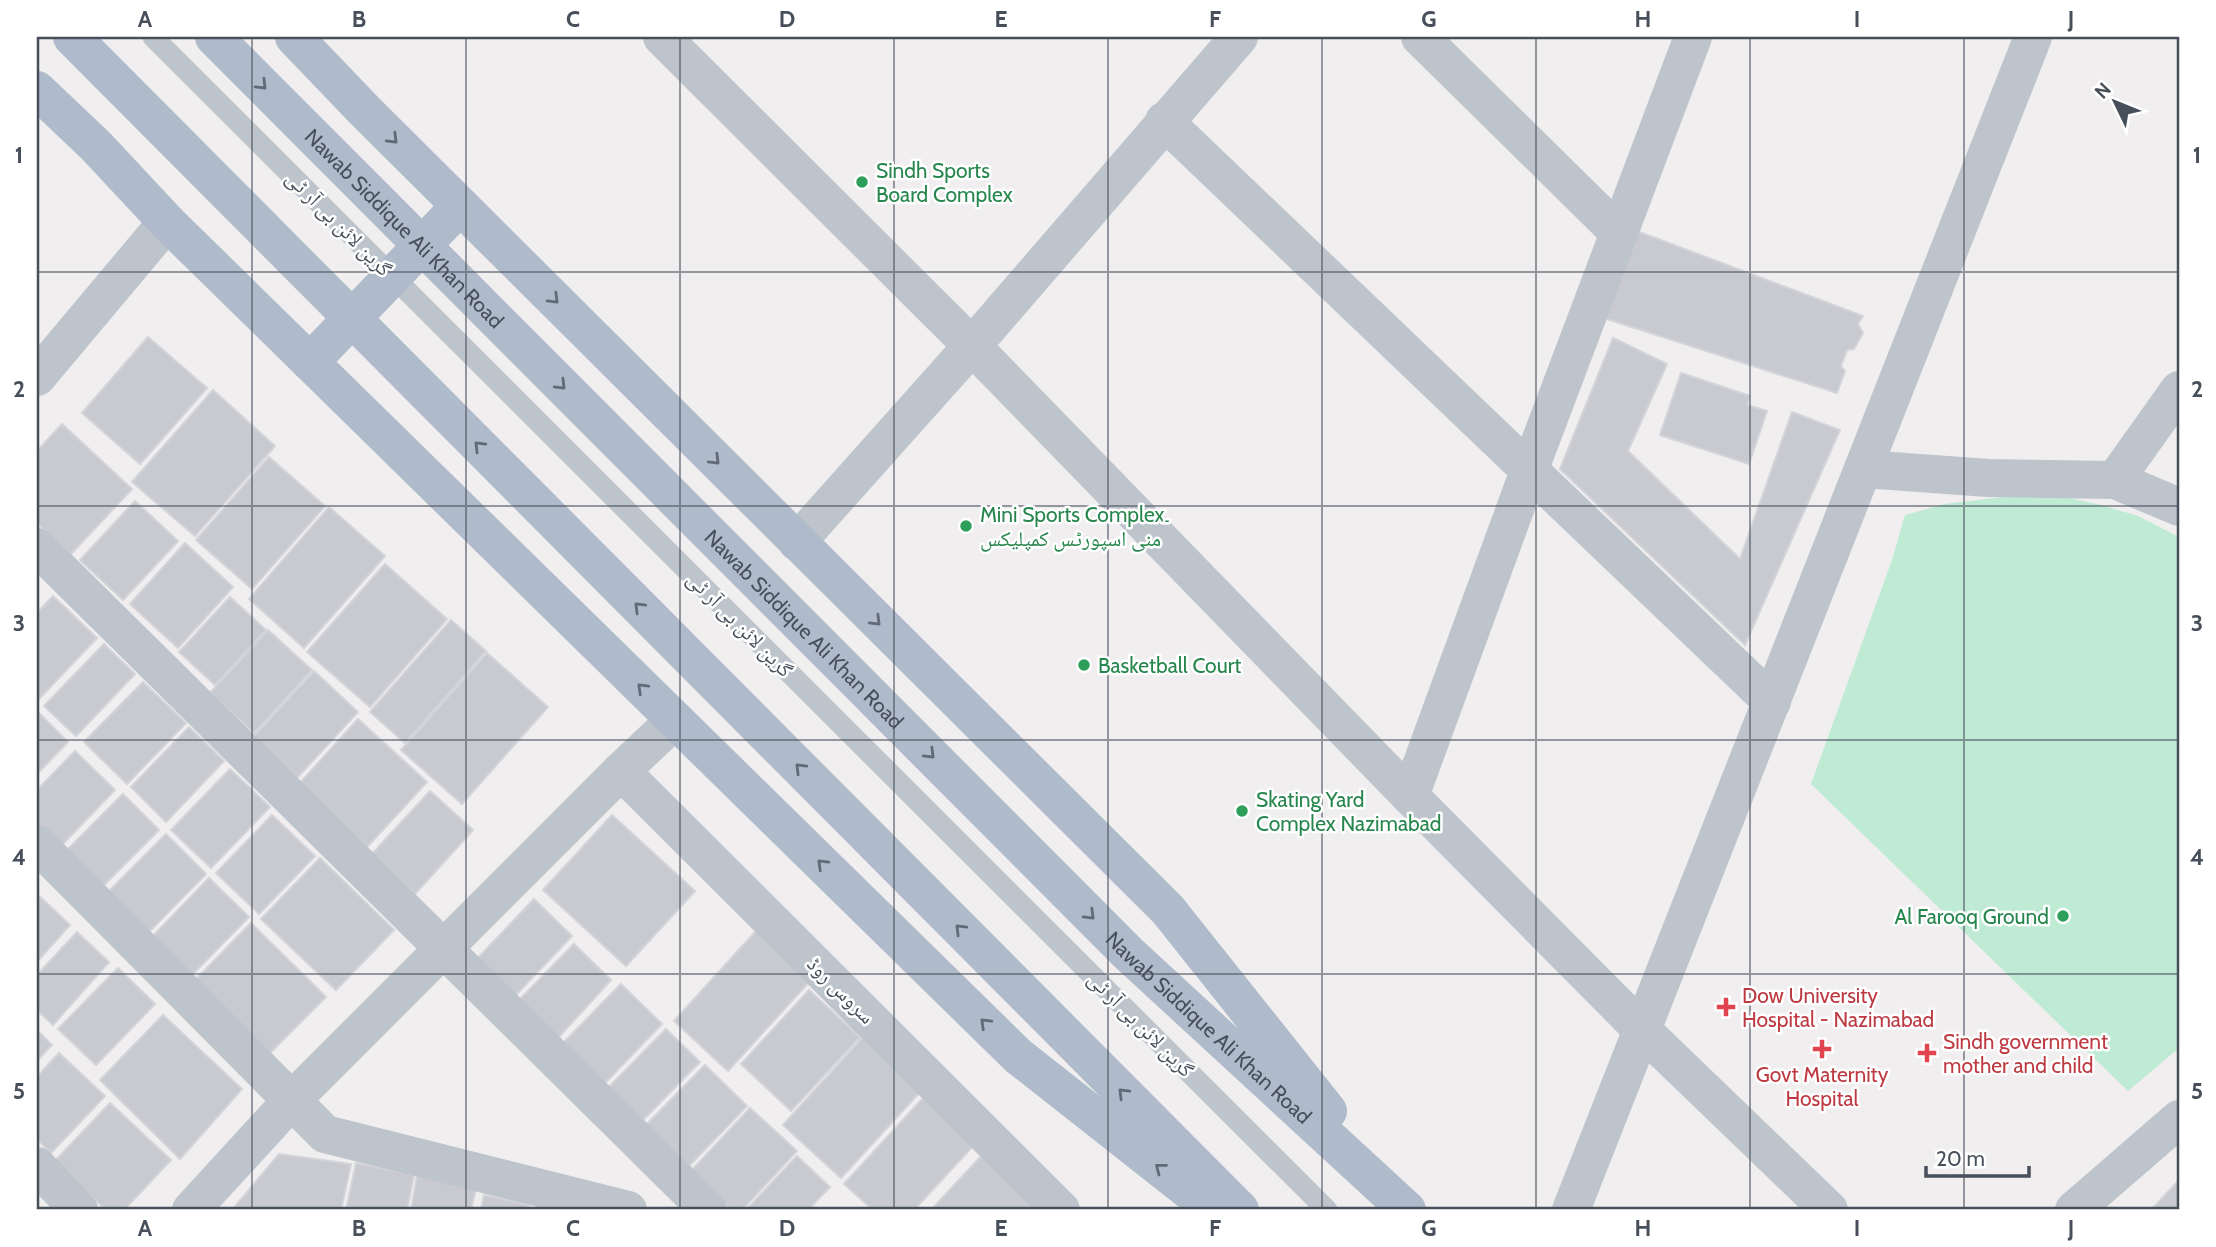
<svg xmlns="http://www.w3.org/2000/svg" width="2216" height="1247" viewBox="0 0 2216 1247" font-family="Cabin,'Noto Naskh Arabic',sans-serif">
<rect width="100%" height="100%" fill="#f0eeee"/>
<polygon fill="#bfebd5" points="2042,492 2101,505 2138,516 2179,537 2179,1048 2128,1091 1811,784 1892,560 1905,515 1945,504"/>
<g fill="#c8cad0" stroke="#d2d4d9" stroke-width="2">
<polygon points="1634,230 1863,316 1858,324 1863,333 1854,349 1847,350 1841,366 1845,371 1837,393 1601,317"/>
<polygon points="148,337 207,388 140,464 82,413"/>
<polygon points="1613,338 1667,364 1628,451 1740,559 1792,412 1840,430 1745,645 1560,469"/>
<polygon points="1681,373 1750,396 1747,405 1767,411 1749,464 1660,435"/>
<polygon points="213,390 275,446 195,536 132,482"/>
<polygon points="62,424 132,489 71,554 37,523 37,451"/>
<polygon points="269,457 325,506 252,589 196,540"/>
<polygon points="135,501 178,541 123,600 80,560"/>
<polygon points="329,507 385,556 304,648 249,599"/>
<polygon points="185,543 233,587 178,648 130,604"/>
<polygon points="385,564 447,619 370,707 307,652"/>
<polygon points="53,596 97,638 37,701 37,613"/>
<polygon points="230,597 266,630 215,685 179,652"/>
<polygon points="451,620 486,651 405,743 370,712"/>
<polygon points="268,630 312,670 254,733 210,693"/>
<polygon points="104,644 135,674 76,736 44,706"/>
<polygon points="487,653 548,707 462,804 401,750"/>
<polygon points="314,671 358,712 297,778 253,737"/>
<polygon points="143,682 186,723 127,784 84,742"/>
<polygon points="38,712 68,742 37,774 37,713"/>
<polygon points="358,719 427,782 367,847 299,784"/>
<polygon points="189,727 224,761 166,822 131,787"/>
<polygon points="75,751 115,790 59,848 37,826 37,790"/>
<polygon points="230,769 270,807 211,868 171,830"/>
<polygon points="430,791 473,830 415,894 372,854"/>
<polygon points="123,794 159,830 101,888 65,852"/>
<polygon points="272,815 315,856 259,914 216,873"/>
<polygon points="612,815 695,891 626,966 543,890"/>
<polygon points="166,834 206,874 141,940 101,899"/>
<polygon points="320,858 394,930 336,990 261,919"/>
<polygon points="209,878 249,917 186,981 147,942"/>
<polygon points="37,894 70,925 37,962"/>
<polygon points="534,899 572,936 514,997 475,961"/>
<polygon points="251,923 326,997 266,1057 192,983"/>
<polygon points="756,931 810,981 728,1071 674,1021"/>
<polygon points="77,932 109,962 53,1025 37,1010 37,975"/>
<polygon points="574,944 611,980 557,1039 518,1001"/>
<polygon points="118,968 155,1004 96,1065 58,1029"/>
<polygon points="621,984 662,1024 605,1083 563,1043"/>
<polygon points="809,990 860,1037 791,1111 741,1064"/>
<polygon points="163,1015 242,1089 180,1159 100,1080"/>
<polygon points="666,1029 700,1062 639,1124 605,1091"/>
<polygon points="37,1030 52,1045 37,1061"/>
<polygon points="863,1037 921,1091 841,1178 783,1125"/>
<polygon points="59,1053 105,1096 51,1153 37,1139 37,1077"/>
<polygon points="705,1065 747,1106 687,1168 645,1126"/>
<polygon points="923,1098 974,1145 914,1210 873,1210 844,1184"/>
<polygon points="110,1103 171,1160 124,1210 106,1210 54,1162"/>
<polygon points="750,1108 797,1151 742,1210 732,1210 690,1172"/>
<polygon points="279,1154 351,1164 341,1210 232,1210"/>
<polygon points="983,1154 1040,1210 931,1210"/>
<polygon points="797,1156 830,1187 808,1210 746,1210"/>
<polygon points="356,1163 414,1175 407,1210 346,1210"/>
<polygon points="417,1176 476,1188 471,1210 411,1210"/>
<polygon points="2179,1180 2179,1210 2151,1210"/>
<polygon points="484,1195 529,1205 528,1210 481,1210"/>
</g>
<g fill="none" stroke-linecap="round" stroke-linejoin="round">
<polyline stroke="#bdc4cc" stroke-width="21" points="153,37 1327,1210"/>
<g stroke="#bdc4cc" stroke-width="38">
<polyline points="662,37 972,346 1410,796 1641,1029 1829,1210"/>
<polyline points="1420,37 1619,233"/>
<polyline points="1164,121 1772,702"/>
<polyline points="37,377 167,222"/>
<polyline points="1864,469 1988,478 2115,480 2179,507"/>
<polyline points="2115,480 2179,390"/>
<polyline points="37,547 708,1210"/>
<polyline points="621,771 1061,1210"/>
<polyline points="1410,796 1529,471 1693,37"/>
<polyline points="37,844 325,1134 628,1210"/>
<polyline points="37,1166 79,1210"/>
</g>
<g stroke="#bdc4cc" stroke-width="38">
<polyline points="797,542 972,346 1239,37"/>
<polyline points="191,1210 291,1101 621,771 675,720"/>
<polyline points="1571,1210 2033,37"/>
<polyline points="2074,1210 2179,1119"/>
</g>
<g stroke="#afbacb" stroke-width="38">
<polyline points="72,37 1240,1210"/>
<path id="s1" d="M214,37L1129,954L1407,1210"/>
<polyline points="294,37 364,110 1168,910 1328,1111"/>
<polyline points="37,90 96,146 167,222 1018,1056 1201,1200"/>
<polyline points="310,362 460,206"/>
</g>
</g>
<defs><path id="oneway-chevron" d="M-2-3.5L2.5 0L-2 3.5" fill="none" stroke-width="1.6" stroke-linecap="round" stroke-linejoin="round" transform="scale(1.75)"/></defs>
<g stroke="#616a76">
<use href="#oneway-chevron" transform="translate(262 85) rotate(45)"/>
<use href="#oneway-chevron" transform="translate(393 139) rotate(45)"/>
<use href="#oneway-chevron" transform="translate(554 299) rotate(45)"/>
<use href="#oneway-chevron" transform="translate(561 385) rotate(45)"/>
<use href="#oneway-chevron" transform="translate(479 446) rotate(-135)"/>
<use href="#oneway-chevron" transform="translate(715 460) rotate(45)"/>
<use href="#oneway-chevron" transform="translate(639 607) rotate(-135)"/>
<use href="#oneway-chevron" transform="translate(876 621) rotate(45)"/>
<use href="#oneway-chevron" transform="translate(642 688) rotate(-136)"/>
<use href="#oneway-chevron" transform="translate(930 754) rotate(45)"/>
<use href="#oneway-chevron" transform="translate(800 768) rotate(-135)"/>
<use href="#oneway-chevron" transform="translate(822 864) rotate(-136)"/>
<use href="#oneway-chevron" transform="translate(1090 915) rotate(45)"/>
<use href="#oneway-chevron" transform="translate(960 929) rotate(-135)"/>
<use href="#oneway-chevron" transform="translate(985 1023) rotate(-136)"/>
<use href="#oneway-chevron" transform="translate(1123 1093) rotate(-135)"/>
<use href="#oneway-chevron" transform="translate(1160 1168) rotate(-142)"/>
</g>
<path fill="none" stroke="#474f5a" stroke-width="2" stroke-opacity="0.55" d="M252,37V1210M466,37V1210M680,37V1210M894,37V1210M1108,37V1210M1322,37V1210M1536,37V1210M1750,37V1210M1964,37V1210M37,272H2179M37,506H2179M37,740H2179M37,974H2179"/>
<g fill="#2e9e5b" stroke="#fff" stroke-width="2.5">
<circle cx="862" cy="182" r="7"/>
<circle cx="966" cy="526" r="7"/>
<circle cx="1084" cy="665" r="7"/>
<circle cx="1242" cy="811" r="7"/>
<circle cx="2063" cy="916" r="7"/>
</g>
<g fill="#e0444e" stroke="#fff" stroke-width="2.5">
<path d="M1722.5 996.5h7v7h7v7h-7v7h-7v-7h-7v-7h7z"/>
<path d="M1818.5 1038.5h7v7h7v7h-7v7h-7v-7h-7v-7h7z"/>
<path d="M1923.5 1042.5h7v7h7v7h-7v7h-7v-7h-7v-7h7z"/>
</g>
<g text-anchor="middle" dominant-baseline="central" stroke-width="5" stroke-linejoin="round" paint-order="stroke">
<g font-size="21" fill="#27864d" stroke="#fff" text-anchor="start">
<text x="876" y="170">Sindh Sports<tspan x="876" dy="24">Board Complex</tspan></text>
<text x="980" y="514">Mini Sports Complex۔<tspan x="980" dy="24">منی اسپورٹس کمپلیکس</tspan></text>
<text x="1098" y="665">Basketball Court</text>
<text x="1256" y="799">Skating Yard<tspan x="1256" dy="24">Complex Nazimabad</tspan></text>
<text x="2049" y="916" text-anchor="end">Al Farooq Ground</text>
</g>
<g font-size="21" fill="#474f5a" stroke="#fff">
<text transform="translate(339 223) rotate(45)">گرین لائن بی آر ٹی</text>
<text stroke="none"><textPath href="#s1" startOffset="270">Nawab Siddique Ali Khan Road</textPath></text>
<text transform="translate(740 624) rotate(45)">گرین لائن بی آر ٹی</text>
<text stroke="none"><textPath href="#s1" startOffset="836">Nawab Siddique Ali Khan Road</textPath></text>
<text transform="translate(841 990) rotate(45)">سروس روڈ</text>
<text transform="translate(1141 1024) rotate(45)">گرین لائن بی آر ٹی</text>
<text stroke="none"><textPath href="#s1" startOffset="1404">Nawab Siddique Ali Khan Road</textPath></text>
</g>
<g font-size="21" fill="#be3a42" stroke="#fff" text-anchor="start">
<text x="1742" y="995">Dow University<tspan x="1742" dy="24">Hospital - Nazimabad</tspan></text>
<text x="1943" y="1041">Sindh government<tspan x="1943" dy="24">mother and child</tspan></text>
<text x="1822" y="1074" text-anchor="middle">Govt Maternity<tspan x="1822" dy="24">Hospital</tspan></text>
</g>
</g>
<rect width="2216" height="1247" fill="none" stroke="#ffffff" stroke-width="77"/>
<g transform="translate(2115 102) rotate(313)" stroke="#ffffff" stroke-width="5" paint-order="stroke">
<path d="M0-5L12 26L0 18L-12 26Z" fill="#474f5a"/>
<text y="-10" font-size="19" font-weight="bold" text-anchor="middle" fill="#474f5a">N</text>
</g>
<path d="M1926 1166v10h103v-10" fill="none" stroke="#474f5a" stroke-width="3.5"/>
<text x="1936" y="1166" font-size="21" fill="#474f5a" stroke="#ffffff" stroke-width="5" paint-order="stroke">20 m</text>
<rect x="38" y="38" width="2140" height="1170" fill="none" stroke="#474f5a" stroke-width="2.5"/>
<g font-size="23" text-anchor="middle" font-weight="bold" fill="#474f5a">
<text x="145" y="27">A</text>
<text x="359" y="27">B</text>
<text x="573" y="27">C</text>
<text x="787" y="27">D</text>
<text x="1001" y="27">E</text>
<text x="1215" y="27">F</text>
<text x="1429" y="27">G</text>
<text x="1643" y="27">H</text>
<text x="1857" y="27">I</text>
<text x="2071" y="27">J</text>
<text x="19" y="163">1</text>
<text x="2197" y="163">1</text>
<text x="19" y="397">2</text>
<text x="2197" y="397">2</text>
<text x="19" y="631">3</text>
<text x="2197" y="631">3</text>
<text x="19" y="865">4</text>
<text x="2197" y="865">4</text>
<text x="19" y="1099">5</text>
<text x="2197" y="1099">5</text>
<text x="145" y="1236">A</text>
<text x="359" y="1236">B</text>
<text x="573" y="1236">C</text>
<text x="787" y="1236">D</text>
<text x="1001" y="1236">E</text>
<text x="1215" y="1236">F</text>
<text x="1429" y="1236">G</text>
<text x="1643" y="1236">H</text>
<text x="1857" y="1236">I</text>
<text x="2071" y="1236">J</text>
</g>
</svg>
